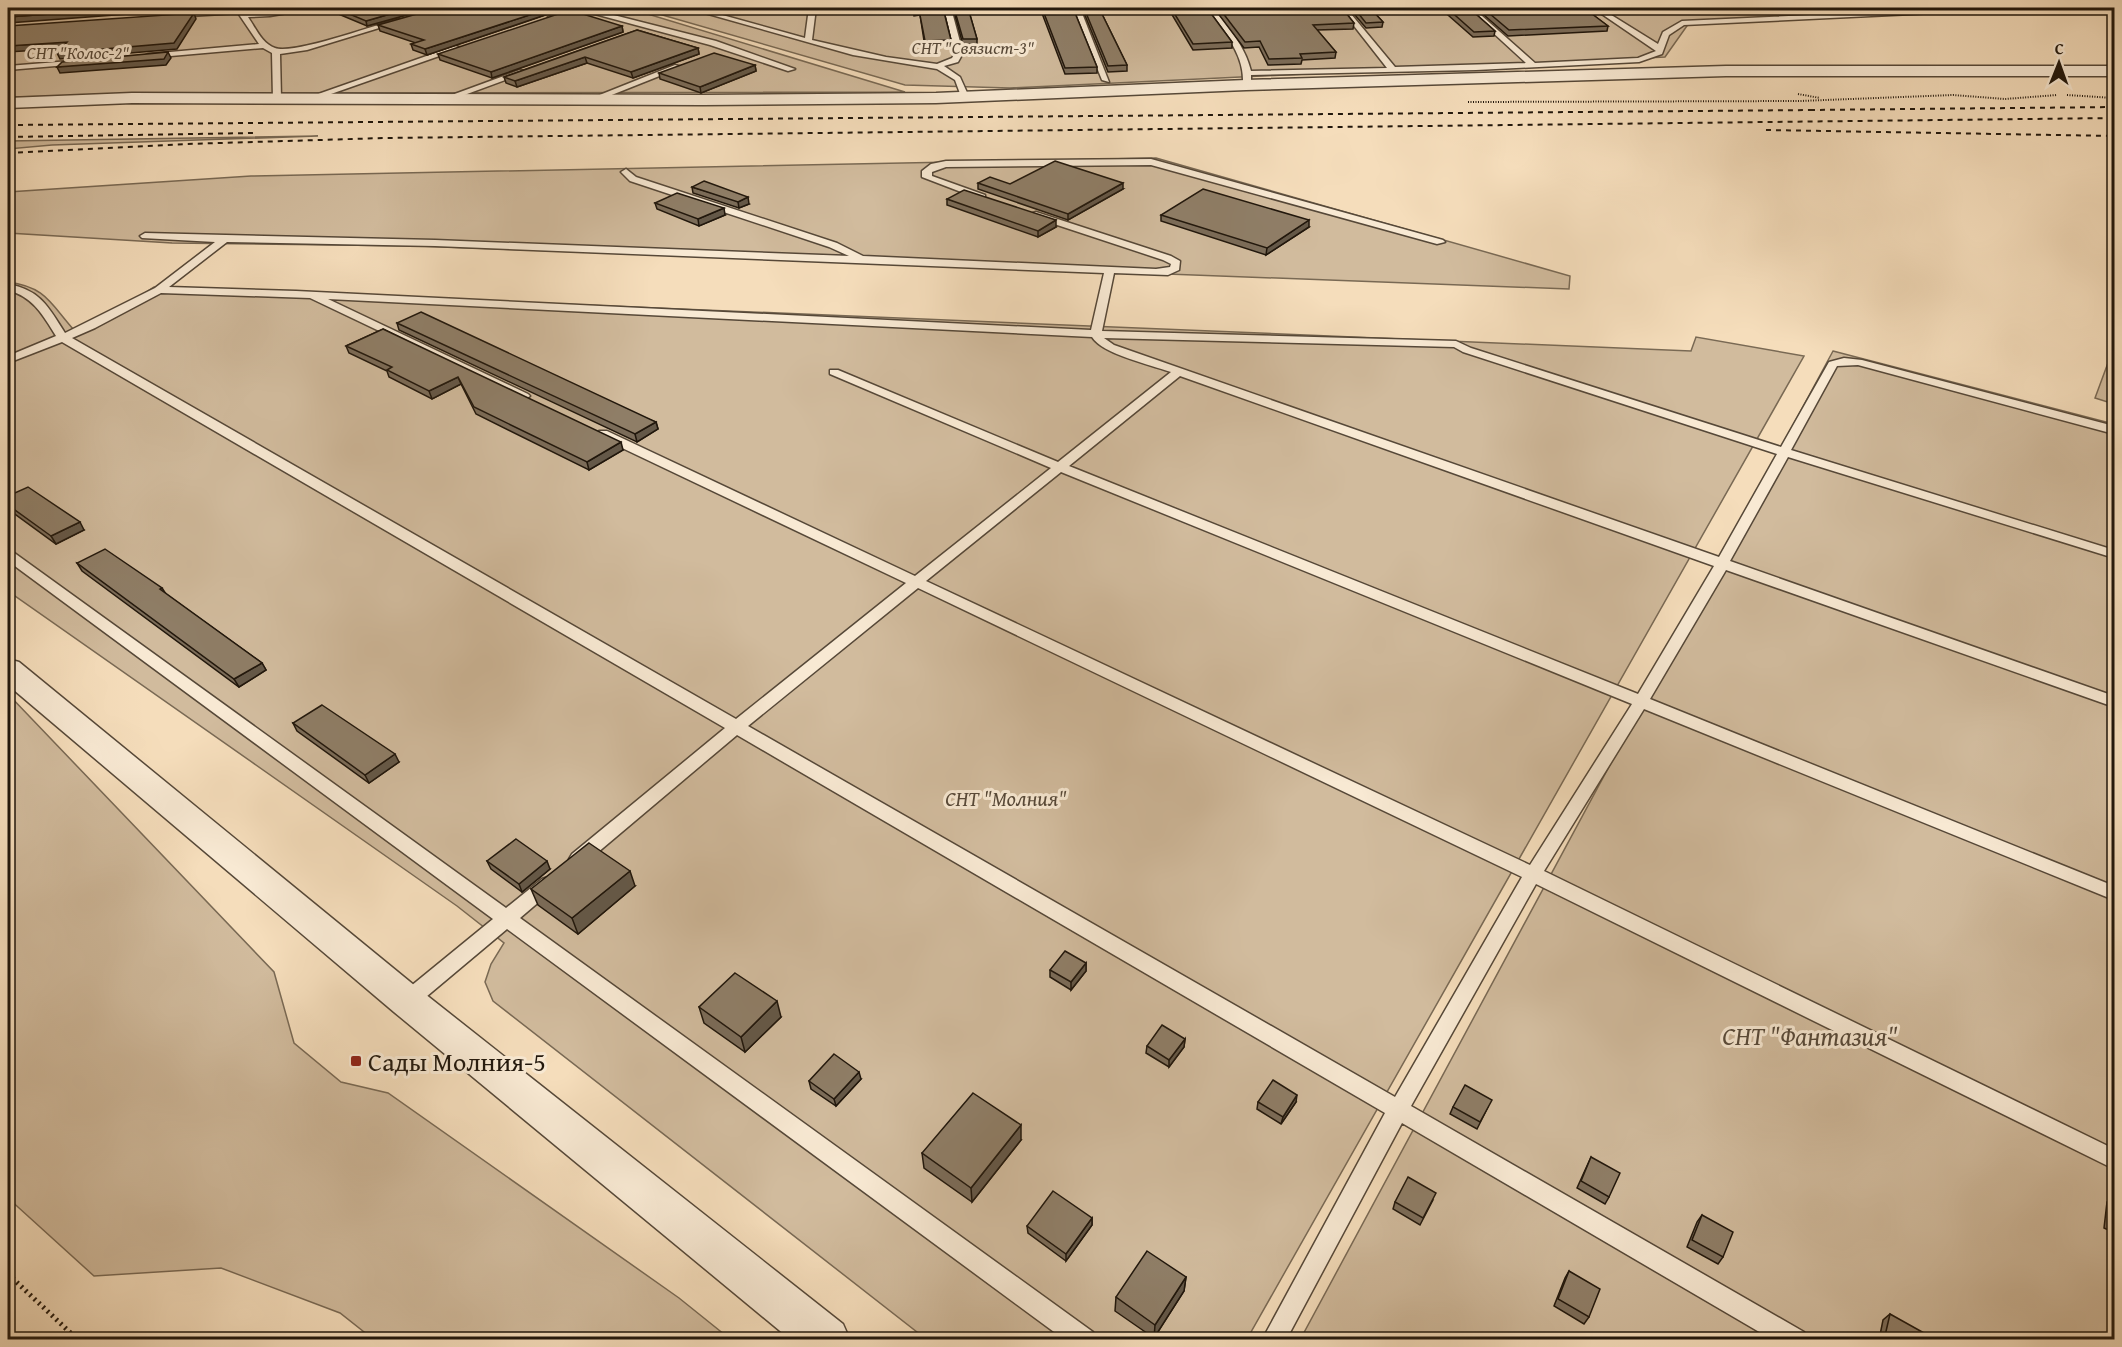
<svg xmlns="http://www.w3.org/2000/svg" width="2122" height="1347" viewBox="0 0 2122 1347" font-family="'Gentium Book Plus',serif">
<rect width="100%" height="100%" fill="#f5ddbb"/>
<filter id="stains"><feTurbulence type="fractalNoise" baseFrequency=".00333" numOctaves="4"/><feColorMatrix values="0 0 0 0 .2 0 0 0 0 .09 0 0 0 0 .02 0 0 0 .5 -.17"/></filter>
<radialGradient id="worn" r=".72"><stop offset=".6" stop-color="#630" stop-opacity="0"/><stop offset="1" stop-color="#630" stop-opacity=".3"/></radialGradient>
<g fill="#d1bb9d" stroke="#796954" stroke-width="1.5">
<polygon points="8,8 628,8 905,92 296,93 8,97"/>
<polygon points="638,8 2046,8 1689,23 1665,57 1010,88 905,85"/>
<polygon points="318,136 52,145 8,149 8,141"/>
<polygon points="1156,158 1570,276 1569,289 419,246 172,243 8,233 8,192 251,176"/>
<path d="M8,282C46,287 50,303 74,330L131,302L154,287L1691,351L1696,337L1804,356L1247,1339H926L493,1001L485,982L491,964L504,943L457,906L8,591Z"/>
<polygon points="1833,351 2114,424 2114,1339 1300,1340"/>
<polygon points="2112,352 2114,352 2114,404 2095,398"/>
<polygon points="8,694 274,972 294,1043 341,1082 388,1093 679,1298 730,1339 373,1339 340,1313 221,1268 94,1276 8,1198"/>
</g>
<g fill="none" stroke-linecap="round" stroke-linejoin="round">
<g stroke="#564838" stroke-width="3">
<g id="lane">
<path d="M235,8H241L245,13L308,8L305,10L270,16L248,17C255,27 262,44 275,48C293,55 375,25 398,19L402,21L307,50L280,54L281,99L277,101L273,99L272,53L263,48L148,58L144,56L148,54L259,44L238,13L175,17L171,15Z"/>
<polygon points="574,8 586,8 716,41 795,69 788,71 710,45 580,10 552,19 548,17"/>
<polygon points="687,8 697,8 805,38 809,8 816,8 812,40 886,57 937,64 952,58 955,53 944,8 951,8 963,53 958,62 944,66 960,77 969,97 962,99 955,80 937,69 853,55"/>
<polygon points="1073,8 1080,8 1109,82 1102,80"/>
<path d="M1206,8H1213C1228,27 1245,46 1251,71L1387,68L1340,8H1346L1395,67L1526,63L1466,8H1473L1535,63L1638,58L1656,51L1593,8H1600L1658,44L1663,32L1682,21L1962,8H2000L1996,10L1684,25L1669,35L1662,54L1639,62L1476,70L1251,75V82L1247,84L1243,82C1244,53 1223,31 1206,8Z"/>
<polygon points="455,46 462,48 311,101 304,99"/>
<polygon points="82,60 83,62 79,64 8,70 8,66"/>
<polygon points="675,65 682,67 594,102 587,100"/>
<polygon points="520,70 527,72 448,101 441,99"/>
<polygon points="1151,159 1443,240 1445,242 1437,244 1151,165 946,167 932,172 932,176 985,195 985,199 982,200 922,177 922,171 931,164 946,161"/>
<path d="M626,169L636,177L837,243L863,256L1156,269L1170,267L1171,264L1163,260L1033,217V213L1036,212L1171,256L1180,261L1179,270L1168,275L1114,273L1102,331L1456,341L1471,348L1781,447L1829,362L1844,358L1862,360L2114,426V434L1858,365L1837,366L1791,450L2114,550V558L1788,457L1730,561L2114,696V707L1726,570L1650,699L2114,886V900L1644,709L1544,871L2114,1149V1169L1536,884L1411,1106L1804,1332L1807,1340H1773L1402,1123L1286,1340H1262L1385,1113L737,735L584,864L578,866L572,864L569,859L572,854L725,728L62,342L8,363V356L56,336C43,315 33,297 8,290V284C40,290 48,306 65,333L155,288L215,242L142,238L140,236L145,233L435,240L849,256L829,247L630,181L621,172ZM227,242L435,246L1104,273L1091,330L296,291L169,287ZM161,293L310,298L524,400L530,396L528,394L328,299L1092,337C1102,354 1151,365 1171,372L1058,462L838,370H830V374L1051,468L915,576L607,431H599V437L906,583L736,719L72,338L95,328ZM1104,338L1454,347L1463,352L1777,454L1719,557L1114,345ZM1180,376L1714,566L1638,694L1069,466ZM1061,472L1632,704L1530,865L926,581ZM918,588L1522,877L1395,1097L748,726Z"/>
<polygon points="8,551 13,552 506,908 542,879 548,877 554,879 557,884 554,889 520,918 1093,1332 1096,1340 1065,1340 507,929 414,1007 407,1009 400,1007 398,1001 400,995 493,919 8,561"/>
</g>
</g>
<g stroke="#564838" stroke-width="3">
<g id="street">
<polygon points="1726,66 2114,66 2114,76 1726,76 1246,90 936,103 703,105 132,103 8,108 8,98 132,93 703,95 936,93 1246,80"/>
<polygon points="8,659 19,662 420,990 843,1324 850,1340 791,1340 394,1012 8,685"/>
</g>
</g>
<g stroke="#21170c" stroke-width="2" stroke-dasharray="1 1.5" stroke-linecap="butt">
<polyline points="1798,94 1820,98"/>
<polyline points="2067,95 2114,98"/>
<polyline points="1468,102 1800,101 1953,95 2005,99 2057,95"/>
</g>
<polyline stroke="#21170c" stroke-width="5" stroke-dasharray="2 4" stroke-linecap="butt" points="8,1274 78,1340"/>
<use href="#lane" fill="#f8e9d3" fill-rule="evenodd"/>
<use href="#street" fill="#f8e9d3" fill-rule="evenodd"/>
<g stroke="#21170c" stroke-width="2" stroke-dasharray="5 5" stroke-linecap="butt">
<polyline points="1810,110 2114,107"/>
<polyline points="8,125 1818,110"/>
<polyline points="1766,130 2114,136"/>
<polyline points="8,137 253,133"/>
<polyline points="8,153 186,144 385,138 2114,118"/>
</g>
</g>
<g fill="#7b6c59" stroke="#21170c" stroke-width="1.5">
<polygon points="324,8 432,8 367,26"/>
<polygon points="438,8 556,8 557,11 427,55 413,50 411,44 416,43 380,31 378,25"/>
<polygon points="913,8 943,8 951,40 951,45 925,47 920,15 914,16"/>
<polygon points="953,8 968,8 977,39 977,44 963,45"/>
<polygon points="1040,8 1073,8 1097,67 1097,73 1065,74"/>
<polygon points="1082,8 1099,8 1127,65 1127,71 1108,72"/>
<polygon points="1168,8 1207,8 1232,42 1232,48 1193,50"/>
<polygon points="1214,8 1342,8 1354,23 1353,29 1317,30 1336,52 1335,58 1302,60 1301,64 1268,65 1259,47 1244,48"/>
<polygon points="1349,8 1370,8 1383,22 1382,27 1366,28"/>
<polygon points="1440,8 1469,8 1495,31 1494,36 1473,37"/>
<polygon points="1476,8 1598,8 1600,9 1598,14 1593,15 1608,26 1607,31 1508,36"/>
<polygon points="1603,8 1743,8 1614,14"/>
<polygon points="1809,8 1870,8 1814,10"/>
<polygon points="622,26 623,32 492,78 440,60 438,54"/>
<polygon points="637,30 698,48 699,54 633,78 587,63 517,87 506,83 504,77"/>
<polygon points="755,65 756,71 701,93 660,79 659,73"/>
<polygon points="978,183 1123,189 1068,220 978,189"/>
<polygon points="692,187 749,204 739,208 693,193"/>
<polygon points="947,199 1056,227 1038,237 947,205"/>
<polygon points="655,203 725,215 699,226 657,209"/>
<polygon points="1161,215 1309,227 1266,255 1161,221"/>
<polygon points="397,323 656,422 658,429 637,442 399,330"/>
<polygon points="383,329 623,450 589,470 476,414 461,384 432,399 389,377 387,371 349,353 346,346"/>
<polygon points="8,496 84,530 56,544 8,509"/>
<polygon points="77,563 162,588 166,594 262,663 266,670 239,687 82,571"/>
<polygon points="293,723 399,762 369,783 297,731"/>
<polygon points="487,861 550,869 522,892 491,869"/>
<polygon points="635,886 578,934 538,905 531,889"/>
<polygon points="1086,963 1086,971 1071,990 1050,977 1050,970"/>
<polygon points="699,1007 781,1017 745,1052 704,1023"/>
<polygon points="1185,1039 1184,1047 1169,1067 1146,1053 1147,1046"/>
<polygon points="861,1079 836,1106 811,1089 809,1081"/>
<polygon points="1258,1102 1296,1102 1281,1124 1257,1109"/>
<polygon points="1453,1107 1488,1107 1477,1129 1450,1114"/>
<polygon points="1021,1140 972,1202 924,1168 922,1153"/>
<polygon points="1591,1157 1609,1197 1605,1204 1577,1188"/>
<polygon points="2115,1196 2115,1233 2104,1228 2107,1202"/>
<polygon points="1433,1200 1420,1225 1393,1209 1395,1202"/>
<polygon points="1702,1215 1723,1257 1718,1264 1687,1247 1697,1222"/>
<polygon points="1092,1218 1092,1225 1066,1261 1028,1233 1027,1226"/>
<polygon points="1569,1271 1589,1317 1584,1324 1554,1306 1565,1278"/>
<polygon points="1186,1277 1184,1291 1154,1338 1115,1311 1116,1297"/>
<polygon points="1890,1314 1923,1340 1879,1340 1883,1320"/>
</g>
<g fill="#645848" stroke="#21170c" stroke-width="1.5">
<polygon points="136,8 159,8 155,12 8,23 8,24 8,17"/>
<polygon points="411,8 432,8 367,26 366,21"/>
<polygon points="551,8 556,8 557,11 427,55 425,49"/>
<polygon points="194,13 196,19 177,49 60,59 57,53"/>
<polygon points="622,26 623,32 492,78 491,72"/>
<polygon points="67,42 70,48 8,52 8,46"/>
<polygon points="698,48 699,54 633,78 631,72"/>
<polygon points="168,52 171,58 166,65 60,73 57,67"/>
<polygon points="585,57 587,63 517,87 515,81"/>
<polygon points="755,65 756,71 701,93 700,87"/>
<polygon points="1123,183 1123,189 1068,220 1068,214"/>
<polygon points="748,197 749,204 739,208 738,202"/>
<polygon points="724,208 725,215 699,226 698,219"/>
<polygon points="1056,220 1056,227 1038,237 1038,231"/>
<polygon points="1309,220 1309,227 1266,255 1267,248"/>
<polygon points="458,377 461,384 432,399 429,391"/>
<polygon points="656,422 658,429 637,442 635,434"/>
<polygon points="621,442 623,450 589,470 587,462"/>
<polygon points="80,522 84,530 56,544 51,536"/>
<polygon points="262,663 266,670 239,687 234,679"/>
<polygon points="395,754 399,762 369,783 365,775"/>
<polygon points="547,861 550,869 522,892 519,884"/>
<polygon points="630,871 635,886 578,934 572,918"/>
<polygon points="1086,963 1086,971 1071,990 1071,982"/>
<polygon points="777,1001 781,1017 745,1052 741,1037"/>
<polygon points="1185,1039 1184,1047 1169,1067 1169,1060"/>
<polygon points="859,1072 861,1079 836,1106 834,1099"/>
<polygon points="1297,1095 1296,1102 1281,1124 1283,1117"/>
<polygon points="1021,1125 1021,1140 972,1202 971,1188"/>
<polygon points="1092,1218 1092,1225 1066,1261 1066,1254"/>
<polygon points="1186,1277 1184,1291 1154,1338 1155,1325"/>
</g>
<g fill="#8f7e67" stroke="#21170c" stroke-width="1.5">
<polygon points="8,8 136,8 8,17"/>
<polygon points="335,8 411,8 366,21"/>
<polygon points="438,8 551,8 425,49 411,44 424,40 378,25"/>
<polygon points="913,8 943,8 951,40 925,41 919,10 914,10"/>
<polygon points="954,8 968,8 977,39 963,39"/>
<polygon points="1042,8 1073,8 1097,67 1065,68"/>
<polygon points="1084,8 1099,8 1127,65 1108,66"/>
<polygon points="1171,8 1207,8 1232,42 1193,44"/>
<polygon points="1219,8 1342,8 1354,23 1313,25 1336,52 1300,54 1302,58 1269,59 1260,41 1245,42"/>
<polygon points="1354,8 1370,8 1383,22 1366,23"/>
<polygon points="1447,8 1469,8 1495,31 1474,32"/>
<polygon points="1483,8 1598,8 1600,9 1587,10 1608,26 1509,30"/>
<polygon points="570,10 622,26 491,72 438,54"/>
<polygon points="194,13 174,43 57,53 67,42 8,46 8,26"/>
<polygon points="637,30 698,48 631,72 585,57 515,81 504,77"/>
<polygon points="168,52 164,59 57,67 62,62"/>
<polygon points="714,53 755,65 700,87 659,73"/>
<polygon points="1055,161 1123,183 1068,214 978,183 990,177 1010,184"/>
<polygon points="704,181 748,197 738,202 692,187"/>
<polygon points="1203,189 1309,220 1267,248 1161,215"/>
<polygon points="964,190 1056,220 1038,231 947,199"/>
<polygon points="677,193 724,208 698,219 655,203"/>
<polygon points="421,312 656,422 635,434 397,323"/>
<polygon points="383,329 621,442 587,462 474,407 458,377 429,391 387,370 392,367 346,346"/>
<polygon points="28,487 80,522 51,536 8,505 8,496"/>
<polygon points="105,549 162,588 160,589 262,663 234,679 77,563"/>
<polygon points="322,705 395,754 365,775 293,723"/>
<polygon points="516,839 547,861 519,884 487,861"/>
<polygon points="589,843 630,871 572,918 531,889"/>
<polygon points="1065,951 1086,963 1071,982 1050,970"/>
<polygon points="735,973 777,1001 741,1037 699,1007"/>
<polygon points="1162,1025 1185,1039 1169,1060 1147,1046"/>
<polygon points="834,1054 859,1072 834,1099 809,1081"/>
<polygon points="1273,1080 1297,1095 1283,1117 1258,1102"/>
<polygon points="1465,1085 1492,1100 1480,1122 1453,1107"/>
<polygon points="973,1093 1021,1125 971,1188 922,1153"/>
<polygon points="1591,1157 1620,1173 1609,1197 1581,1181"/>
<polygon points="1408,1177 1436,1193 1423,1218 1395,1202"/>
<polygon points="1053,1191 1092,1218 1066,1254 1027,1226"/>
<polygon points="2115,1201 2115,1222 2112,1221"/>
<polygon points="1702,1215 1733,1232 1723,1257 1692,1240"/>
<polygon points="1147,1251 1186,1277 1155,1325 1116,1297"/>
<polygon points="1569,1271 1600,1289 1589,1317 1558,1299"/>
<polygon points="1890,1314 1924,1333 1923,1340 1884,1340"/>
</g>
<rect fill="#8f2418" stroke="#f8e9d3" stroke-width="2" x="350" y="1055" width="12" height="12" rx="3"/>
<g text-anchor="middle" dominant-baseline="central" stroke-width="6" stroke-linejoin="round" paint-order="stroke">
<g font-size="18" font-style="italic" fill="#564838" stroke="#f8e9d3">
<text x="973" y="47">СНТ "Связист-3"</text>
<text x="78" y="52">СНТ "Колос-2"</text>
</g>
<g font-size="21" font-style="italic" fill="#564838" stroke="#f8e9d3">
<text x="1006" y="798">СНТ "Молния"</text>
</g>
<g font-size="26" font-style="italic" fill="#564838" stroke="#f8e9d3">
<text x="1810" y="1035">СНТ "Фантазия"</text>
</g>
<g font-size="26" fill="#21170c" stroke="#f8e9d3" text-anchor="start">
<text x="368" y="1061">Сады Молния-5</text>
</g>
</g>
<rect width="2122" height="1347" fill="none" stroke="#f5ddbb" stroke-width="30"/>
<rect x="9" y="9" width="2104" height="1329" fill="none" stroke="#21170c" stroke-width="3"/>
<rect x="15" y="15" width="2092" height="1317" fill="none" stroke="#21170c" stroke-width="1.5"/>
<g transform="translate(2059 63) rotate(1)" stroke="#f8e9d3" stroke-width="4.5" paint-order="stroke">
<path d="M0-4.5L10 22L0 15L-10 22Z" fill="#21170c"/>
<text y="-9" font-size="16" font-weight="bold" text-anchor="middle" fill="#21170c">С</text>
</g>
<rect width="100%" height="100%" filter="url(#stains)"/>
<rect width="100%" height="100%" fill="url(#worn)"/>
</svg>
